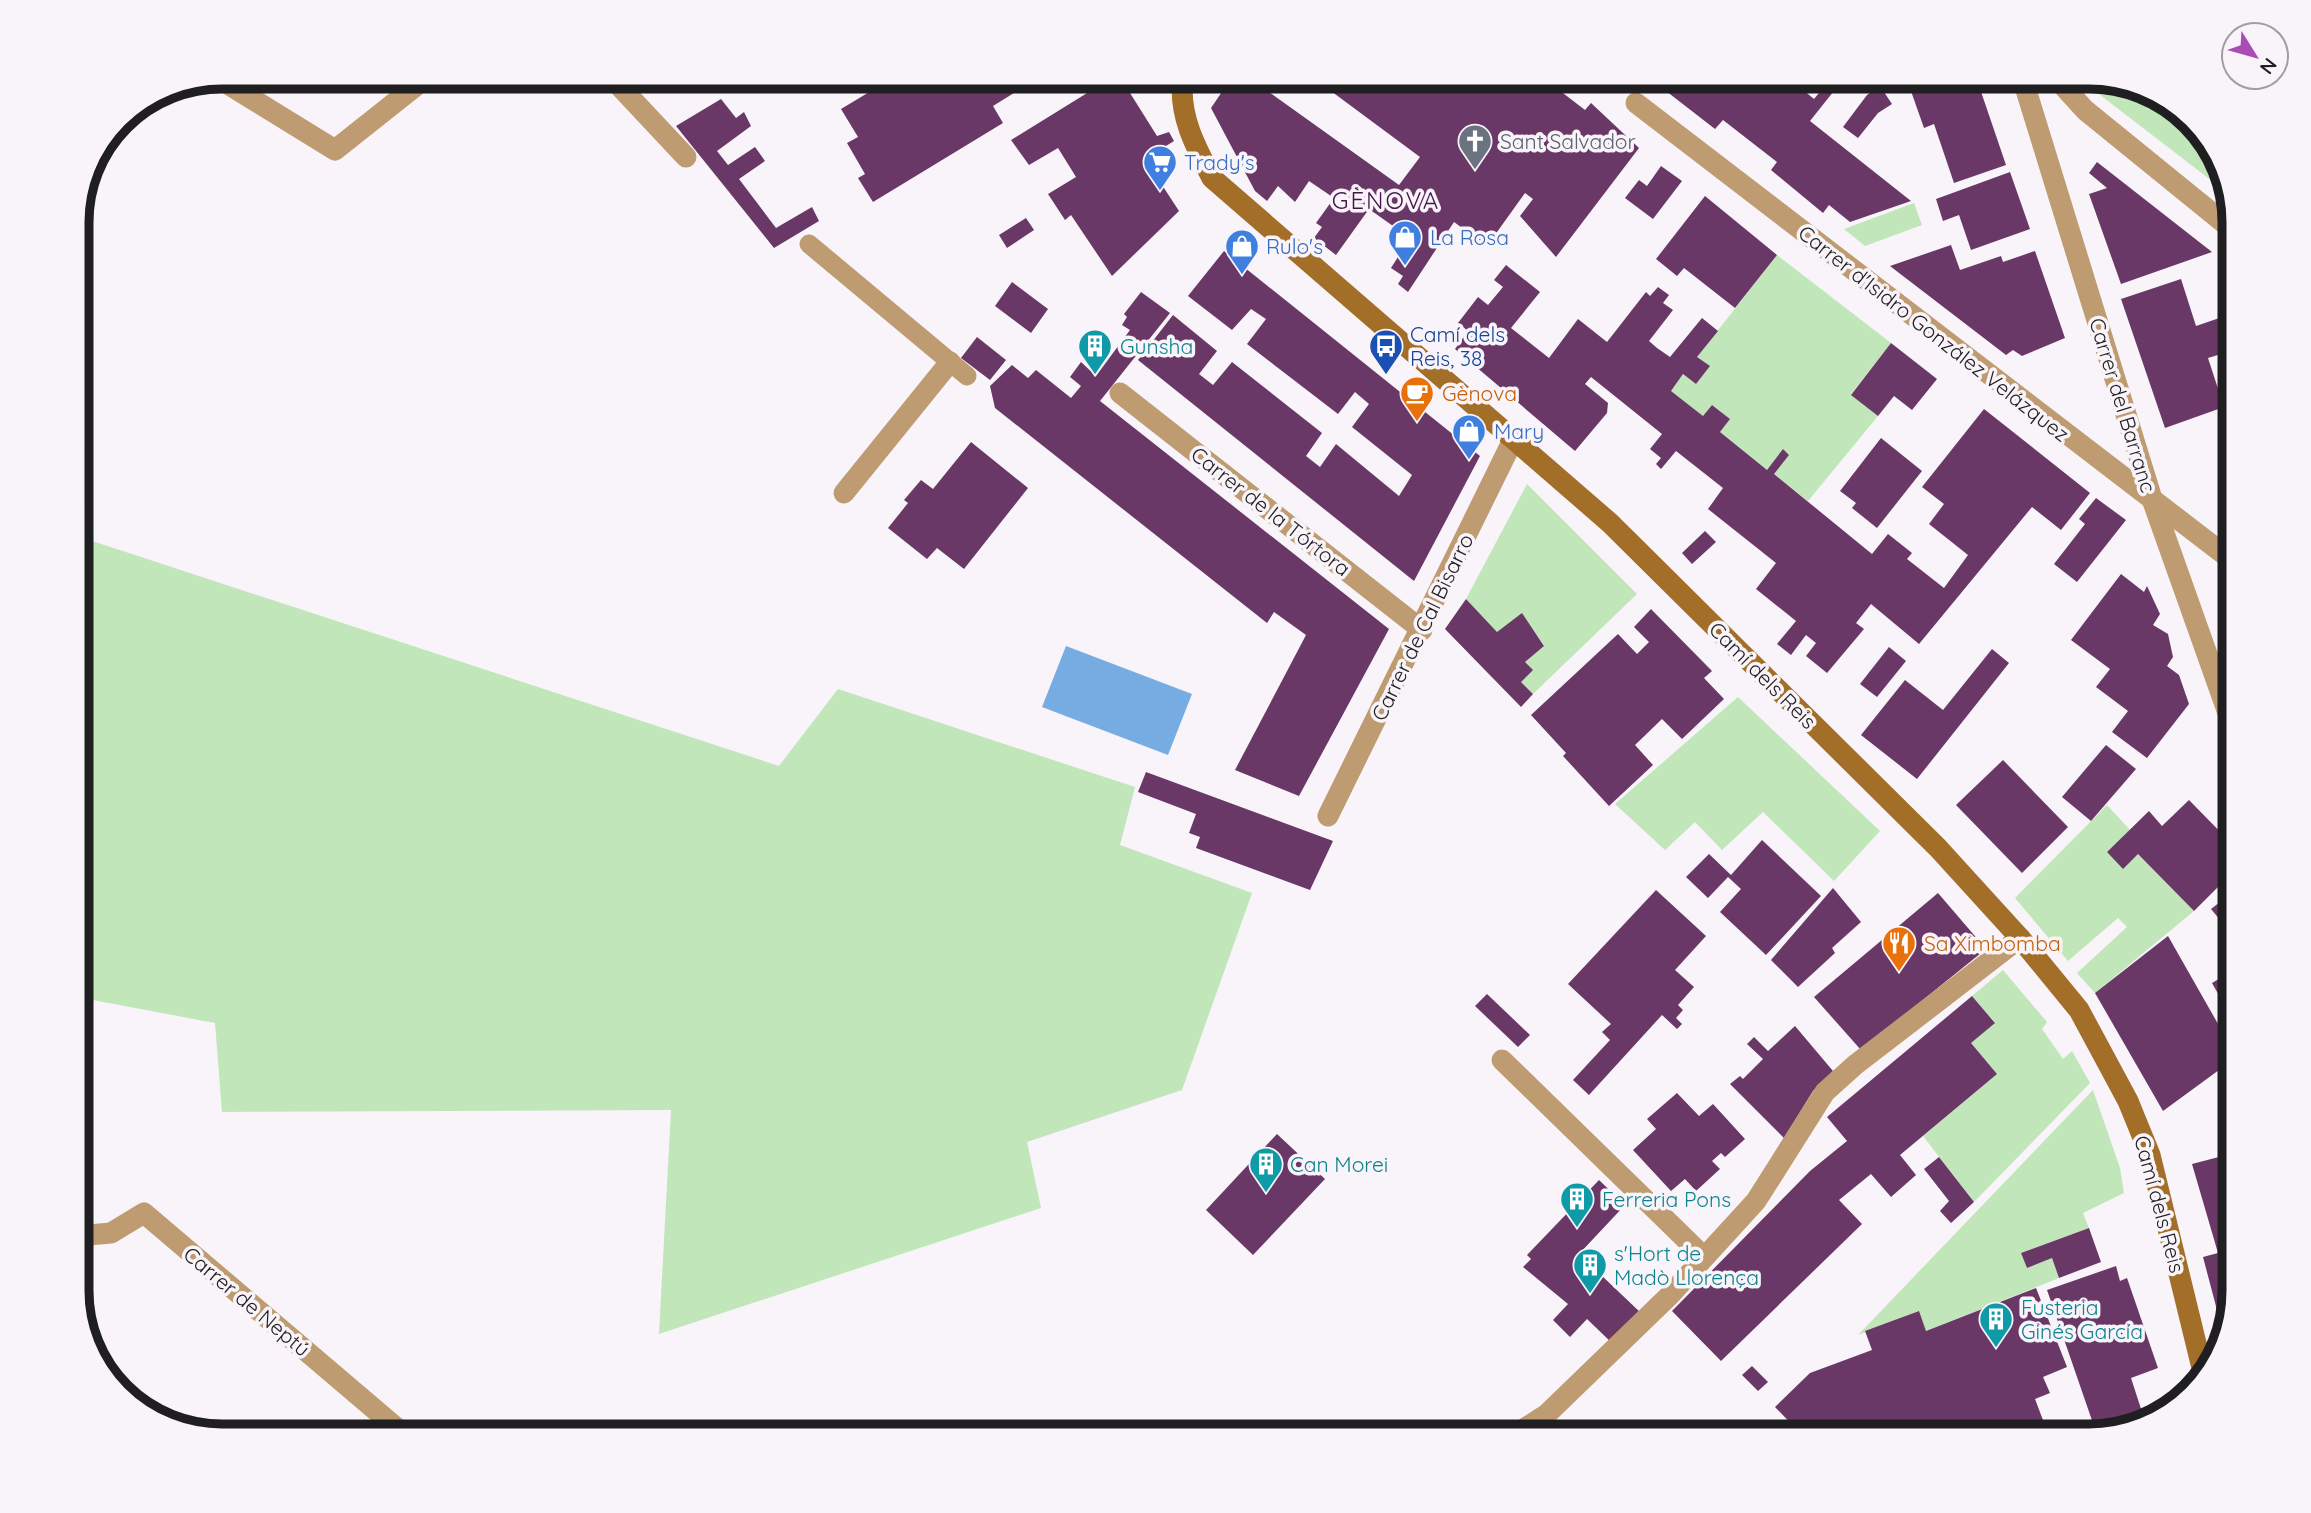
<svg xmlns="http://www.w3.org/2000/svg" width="2311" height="1513" viewBox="0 0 2311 1513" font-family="Quicksand,sans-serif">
<rect width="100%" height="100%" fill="#f8f4f9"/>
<g fill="#c0e6b9">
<polygon points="2082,77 2169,101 2215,150 2225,191 2082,81"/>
<polygon points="1914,203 1922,225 1865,246 1844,229"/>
<polygon points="1777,255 1891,343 1851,394 1878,416 1808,501 1774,474 1789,455 1783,450 1767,470 1720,432 1730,419 1712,405 1703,416 1671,391 1683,374 1696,384 1709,367 1697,357"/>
<polygon points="1527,484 1637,594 1533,694 1521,682 1525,662 1544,645 1522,614 1497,632 1466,599"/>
<polygon points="77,536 779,766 838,689 1135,787 1120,845 1252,893 1182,1090 1027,1142 1041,1208 659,1334 671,1110 222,1112 215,1023 77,997"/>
<polygon points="1738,697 1880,831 1834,881 1763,812 1722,850 1695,822 1665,850 1615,804"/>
<polygon points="2107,805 2130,830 2107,852 2123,868 2138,854 2194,911 2095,993 2077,973 2127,927 2118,918 2068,961 2015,898"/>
<polygon points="2003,970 2047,1022 2042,1029 2063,1059 2072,1051 2090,1083 1974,1202 1923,1136 1997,1074 1971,1043 1995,1022 1972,996"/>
<polygon points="2093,1090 2120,1168 2124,1193 2083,1213 2089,1228 2021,1253 2027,1268 2052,1258 2059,1278 1926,1331 1918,1311 1858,1335"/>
</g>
<polygon fill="#77ace2" points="1066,646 1192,694 1168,755 1042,707"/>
<g fill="#6a3867">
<polygon points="879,77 1040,77 993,106 1003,123 873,202 858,178 865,174 847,143 858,137 841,109 876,88 871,82"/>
<polygon points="1071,77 1093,77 1077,86"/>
<polygon points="1113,77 1120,77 1157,136 1169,132 1174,141 1145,159 1179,211 1112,276 1071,215 1065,220 1048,194 1076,177 1058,148 1029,165 1011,140"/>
<polygon points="1232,77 1248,77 1399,185 1420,157 1312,77 1542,77 1585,110 1591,103 1639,148 1556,257 1520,216 1533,199 1525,193 1487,246 1454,222 1408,292 1398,284 1403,276 1391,268 1410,238 1369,209 1336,255 1314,238 1322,227 1316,223 1334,198 1309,181 1295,202 1278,186 1267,201 1255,191 1211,108"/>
<polygon points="1648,77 1757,77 1763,82 1766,77 1779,77 1788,84 1791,80 1814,99 1832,77 1845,77 1810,121 1911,201 1850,222 1829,205 1823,213 1771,170 1777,162 1723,120 1715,129"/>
<polygon points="1906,77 1976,77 2006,165 1954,183 1934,124 1924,128"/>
<polygon points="1880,86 1892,104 1878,113 1858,138 1843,127 1867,95"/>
<polygon points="721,99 736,118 744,112 751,126 717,151 728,165 755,147 765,161 739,179 776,228 812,207 819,221 774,248 676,126"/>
<polygon points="2097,162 2212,252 2121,284 2089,194 2107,188 2089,173"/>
<polygon points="1661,166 1682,181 1653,219 1625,198 1639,180 1647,186"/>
<polygon points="2010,172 2030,229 1971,250 1959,215 1943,221 1936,199"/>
<polygon points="1705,196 1777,255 1735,308 1684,268 1677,276 1656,259"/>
<polygon points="1026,218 1034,230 1007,248 999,235"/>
<polygon points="1951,245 1960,270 2001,256 2003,262 2035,251 2065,338 2022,356 2013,350 2006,355 1890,266"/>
<polygon points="1224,251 1480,456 1414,581 1138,360 1173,315 1217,351 1199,374 1213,385 1232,362 1322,433 1306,456 1320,467 1336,444 1399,496 1412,475 1352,427 1369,404 1355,392 1338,414 1247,344 1266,319 1251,309 1232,330 1188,296"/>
<polygon points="1506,265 1540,292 1511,328 1549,358 1578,319 1607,342 1646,292 1650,296 1658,287 1669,295 1663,303 1673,310 1649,341 1657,348 1670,357 1702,318 1718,331 1697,357 1710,366 1696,384 1683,374 1671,391 1703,416 1712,405 1730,419 1720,432 1767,470 1783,449 1789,455 1774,474 1872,554 1888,534 1912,553 1907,559 1944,588 1968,555 1929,524 1944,504 1922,487 1984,409 2090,493 2061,530 2032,507 1919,644 1871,604 1856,623 1864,629 1827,673 1806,656 1816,643 1806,635 1791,655 1777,644 1796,621 1756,589 1776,563 1708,509 1723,488 1676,451 1661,469 1656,464 1661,458 1650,449 1662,434 1591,377 1585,384 1608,403 1607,413 1575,451 1455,349 1468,331 1458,323 1478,297 1488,305 1503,287 1494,280"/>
<polygon points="2181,279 2196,326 2234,313 2234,350 2208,358 2224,407 2165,428 2121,299"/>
<polygon points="1012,282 1048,309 1031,333 995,306"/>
<polygon points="1141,292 1170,313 1100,401 1389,629 1299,796 1235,770 1306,635 1274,612 1267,623 995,408 990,386 1012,365 1028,378 1036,370 1071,398 1081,386 1070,377 1081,362 1096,376 1130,330 1122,325 1127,317 1124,314"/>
<polygon points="977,337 1006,360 990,380 961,358"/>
<polygon points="1891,343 1937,379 1912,410 1894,396 1878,416 1851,395"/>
<polygon points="2234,423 2234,437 2227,432"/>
<polygon points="1881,438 1922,471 1877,528 1852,508 1856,503 1840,491"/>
<polygon points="971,442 1028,488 964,569 937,548 927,559 888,528 908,503 904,500 921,480 933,489"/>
<polygon points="2096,498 2126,520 2077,582 2054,564 2085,524 2079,519"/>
<polygon points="1705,531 1716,542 1692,564 1682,553"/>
<polygon points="2121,574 2144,592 2147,586 2160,614 2153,625 2168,634 2173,657 2167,666 2179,675 2189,704 2147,758 2112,732 2128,711 2096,687 2110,669 2071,640"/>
<polygon points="1466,599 1497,632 1522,613 1544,646 1525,662 1533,670 1521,682 1533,694 1521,707 1445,629"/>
<polygon points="1651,609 1712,671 1704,678 1724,699 1682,739 1662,719 1635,745 1653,765 1609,806 1563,756 1566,753 1531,715 1618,634 1637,654 1649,642 1634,627"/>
<polygon points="1889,647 1906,661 1877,697 1860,684"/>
<polygon points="1992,649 2009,663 1917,779 1861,735 1905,680 1943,710"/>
<polygon points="2106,745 2136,769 2091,821 2062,797"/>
<polygon points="2003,760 2068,827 2022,873 1956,805"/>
<polygon points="1146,772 1333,841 1310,890 1196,848 1200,837 1189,833 1196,814 1138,792"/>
<polygon points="2189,800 2234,846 2234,871 2194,911 2138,854 2123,869 2107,852 2149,811 2162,826"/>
<polygon points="1762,840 1821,896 1766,955 1720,912 1741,889 1728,877 1708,898 1686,877 1709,854 1731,875"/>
<polygon points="1833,888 1861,922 1832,948 1835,953 1798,987 1771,960"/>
<polygon points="1656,890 1706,936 1675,970 1694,987 1678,1005 1683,1010 1676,1018 1682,1024 1677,1029 1662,1015 1589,1095 1573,1080 1610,1040 1602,1032 1611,1024 1568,984"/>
<polygon points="2234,891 2234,937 2211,909"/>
<polygon points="1938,893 1986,949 1861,1050 1814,997"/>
<polygon points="2168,936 2234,1052 2234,1059 2163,1111 2095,993"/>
<polygon points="2234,970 2234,1022 2212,983"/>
<polygon points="1487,994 1530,1035 1518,1047 1475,1006"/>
<polygon points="1972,996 1995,1023 1971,1043 1997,1074 1900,1155 1916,1175 1891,1197 1871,1174 1839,1200 1862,1224 1721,1361 1672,1311 1810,1171 1847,1141 1827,1117"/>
<polygon points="1795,1026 1833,1071 1813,1091 1784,1138 1730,1084 1740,1076 1743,1079 1763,1059 1747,1044 1754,1037 1768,1051"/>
<polygon points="1677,1093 1699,1116 1713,1104 1745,1139 1725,1157 1721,1153 1712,1161 1720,1169 1696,1191 1685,1179 1671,1191 1633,1150 1656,1129 1647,1119"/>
<polygon points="1277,1134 1325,1179 1253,1255 1206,1210"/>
<polygon points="2234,1153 2234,1291 2222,1329 2203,1257 2218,1253 2192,1164"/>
<polygon points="1939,1157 1974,1202 1951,1223 1940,1211 1949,1201 1924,1169"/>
<polygon points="1599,1180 1625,1205 1579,1254 1642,1314 1613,1344 1587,1319 1570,1337 1553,1320 1568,1304 1523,1267 1531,1259 1527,1255"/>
<polygon points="2089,1228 2101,1262 2059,1278 2052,1258 2027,1268 2021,1253"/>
<polygon points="2116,1266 2120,1281 2127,1278 2158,1368 2131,1378 2143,1415 2096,1432 2047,1290"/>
<polygon points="2036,1288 2067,1367 2043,1377 2050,1393 2035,1399 2049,1436 1931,1436 1926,1423 1893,1436 1803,1436 1775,1407 1810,1373 1872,1350 1865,1331 1919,1311 1926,1331"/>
<polygon points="1752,1366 1768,1382 1758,1391 1742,1375"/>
</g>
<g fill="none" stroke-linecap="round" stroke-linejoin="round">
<polyline stroke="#bf9b71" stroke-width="19" points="809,244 967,376"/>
<g stroke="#bf9b71" stroke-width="21">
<polyline points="611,77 686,157"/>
<polyline points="2022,77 2153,502 2234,730"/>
<polyline points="2055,77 2085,110 2234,231"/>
<polyline points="218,78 335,150 427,77"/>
<polyline points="1636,103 2234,562"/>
<polyline points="1120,393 1422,630"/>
<polyline points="844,493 950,362"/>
<polyline points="1328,816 1514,438"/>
<polyline points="1502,1060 1704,1257"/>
<polyline points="77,1236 111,1233 144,1213 406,1436"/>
<polyline points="1513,1436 1547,1414 1670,1295 1756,1201 1825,1092 1855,1065 2020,938"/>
</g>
<path stroke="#a26e28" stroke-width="21" d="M1183,77C1178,114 1195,146 1212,178L1610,523L1938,848L2020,938L2079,1010L2128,1101L2150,1155L2204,1376"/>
</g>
<defs>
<g id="church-pin" transform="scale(1.75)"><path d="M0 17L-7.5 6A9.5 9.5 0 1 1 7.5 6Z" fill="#6b7280" stroke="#f8f4f9"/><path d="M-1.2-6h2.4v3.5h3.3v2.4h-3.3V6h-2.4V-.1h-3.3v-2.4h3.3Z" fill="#fff"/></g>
<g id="supermarket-pin" transform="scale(1.75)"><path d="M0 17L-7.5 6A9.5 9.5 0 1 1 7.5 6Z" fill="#3f7fe0" stroke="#f8f4f9"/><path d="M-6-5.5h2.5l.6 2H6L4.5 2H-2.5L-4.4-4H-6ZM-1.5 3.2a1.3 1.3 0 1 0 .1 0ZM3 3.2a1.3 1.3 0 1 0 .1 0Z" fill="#fff"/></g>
<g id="shop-pin" transform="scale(1.75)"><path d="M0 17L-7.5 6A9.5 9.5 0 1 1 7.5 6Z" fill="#3f7fe0" stroke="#f8f4f9"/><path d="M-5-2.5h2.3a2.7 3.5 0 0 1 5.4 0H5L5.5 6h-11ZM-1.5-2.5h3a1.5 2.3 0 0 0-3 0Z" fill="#fff"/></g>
<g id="building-pin" transform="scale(1.75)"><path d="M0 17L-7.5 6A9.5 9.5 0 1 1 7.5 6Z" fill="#0f9aa8" stroke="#f8f4f9"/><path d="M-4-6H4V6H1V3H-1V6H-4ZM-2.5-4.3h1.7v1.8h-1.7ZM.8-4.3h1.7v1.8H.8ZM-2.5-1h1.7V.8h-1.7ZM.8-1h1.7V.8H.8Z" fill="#fff"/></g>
<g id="bus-pin" transform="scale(1.75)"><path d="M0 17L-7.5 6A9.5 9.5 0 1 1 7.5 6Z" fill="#1a4fb4" stroke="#f8f4f9"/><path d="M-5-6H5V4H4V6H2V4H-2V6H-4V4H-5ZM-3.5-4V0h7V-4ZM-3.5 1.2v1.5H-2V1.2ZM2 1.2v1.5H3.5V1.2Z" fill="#fff"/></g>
<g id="cafe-pin" transform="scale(1.75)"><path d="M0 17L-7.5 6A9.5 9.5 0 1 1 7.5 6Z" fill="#e8710a" stroke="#f8f4f9"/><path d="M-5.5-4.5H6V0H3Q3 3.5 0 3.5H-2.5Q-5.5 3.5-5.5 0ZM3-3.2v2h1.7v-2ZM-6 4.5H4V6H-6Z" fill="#fff"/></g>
<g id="restaurant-pin" transform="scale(1.75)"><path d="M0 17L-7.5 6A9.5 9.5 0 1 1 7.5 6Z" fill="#e8710a" stroke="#f8f4f9"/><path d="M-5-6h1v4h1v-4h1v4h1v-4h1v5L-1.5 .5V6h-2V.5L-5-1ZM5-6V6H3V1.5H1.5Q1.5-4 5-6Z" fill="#fff"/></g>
</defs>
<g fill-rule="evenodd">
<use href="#church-pin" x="1475" y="141"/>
<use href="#supermarket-pin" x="1160" y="162"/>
<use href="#shop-pin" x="1405" y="237"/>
<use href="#shop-pin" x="1242" y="246"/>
<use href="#building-pin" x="1095" y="346"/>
<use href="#bus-pin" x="1386" y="346"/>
<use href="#cafe-pin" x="1417" y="393"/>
<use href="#shop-pin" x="1469" y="431"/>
<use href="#restaurant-pin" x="1899" y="943"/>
<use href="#building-pin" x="1266" y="1164"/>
<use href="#building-pin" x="1577" y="1199"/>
<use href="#building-pin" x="1590" y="1265"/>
<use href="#building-pin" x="1996" y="1319"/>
</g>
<g text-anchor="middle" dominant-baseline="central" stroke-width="7" stroke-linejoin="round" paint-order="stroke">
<g font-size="21" fill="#5b616d" stroke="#f8f4f9" text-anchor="start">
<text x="1500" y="141">Sant Salvador</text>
</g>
<g font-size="21" fill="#366cbe" stroke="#f8f4f9" text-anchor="start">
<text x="1184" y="162">Trady's</text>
<text x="1430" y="237">La Rosa</text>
<text x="1266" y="246">Rulo's</text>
<text x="1494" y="431">Mary</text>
</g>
<g font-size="21" fill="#1f1e20" stroke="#f8f4f9">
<text transform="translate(1934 333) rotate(38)">Carrer d'Isidro González Velázquez</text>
<text transform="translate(2123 405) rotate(73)">Carrer del Barranc</text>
<text transform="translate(1271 511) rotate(38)">Carrer de la Tórtora</text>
<text transform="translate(1422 627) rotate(-64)">Carrer de Cal Bisarro</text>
<text transform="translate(1763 675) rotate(45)">Camí dels Reis</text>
<text transform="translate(2160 1204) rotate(75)">Camí dels Reis</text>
<text transform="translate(247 1301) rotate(40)">Carrer de Neptú</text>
</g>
<g font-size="21" fill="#164399" stroke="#f8f4f9" text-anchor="start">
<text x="1410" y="334">Camí dels<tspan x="1410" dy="24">Reis, 38</tspan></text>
</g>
<g font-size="21" fill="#0d838f" stroke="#f8f4f9" text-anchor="start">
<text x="1120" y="346">Gunsha</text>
<text x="1290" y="1164">Can Morei</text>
<text x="1602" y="1199">Ferreria Pons</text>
<text x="1614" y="1253">s'Hort de<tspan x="1614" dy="24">Madò Llorença</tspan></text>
<text x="2021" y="1307">Fusteria<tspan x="2021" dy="24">Ginés García</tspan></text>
</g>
<g font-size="21" fill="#c56008" stroke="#f8f4f9" text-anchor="start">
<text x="1442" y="393">Gènova</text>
<text x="1924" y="943">Sa Ximbomba</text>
</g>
<g font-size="24" letter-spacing="2" fill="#431749" stroke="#f8f4f9">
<text x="1386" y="200">GÈNOVA</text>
</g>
</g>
<path d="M0 0H2311V1513H0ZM222 89H2089A133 133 0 0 1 2222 222V1291A133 133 0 0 1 2089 1424H222A133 133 0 0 1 89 1291V222A133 133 0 0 1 222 89Z" fill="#f8f4f9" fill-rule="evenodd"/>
<path fill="none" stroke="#1f1e20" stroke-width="9" d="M222 89H2089A133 133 0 0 1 2222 222V1291A133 133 0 0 1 2089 1424H222A133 133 0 0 1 89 1291V222A133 133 0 0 1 222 89Z"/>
<g transform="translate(2255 56) rotate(127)"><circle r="33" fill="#f8f4f9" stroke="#a19ea2" stroke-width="2"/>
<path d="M0-5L12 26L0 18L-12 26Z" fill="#aa4cb6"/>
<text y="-10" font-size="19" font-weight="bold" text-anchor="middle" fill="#1f1e20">N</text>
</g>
</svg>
